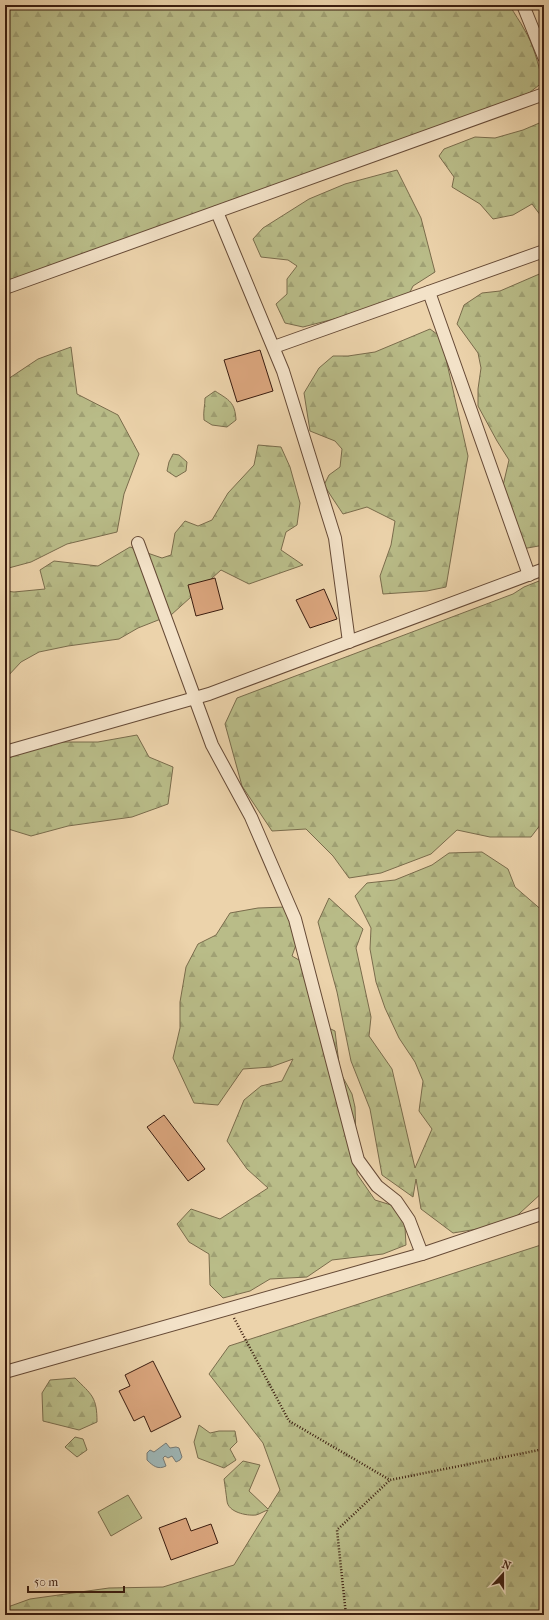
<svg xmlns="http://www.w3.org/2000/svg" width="549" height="1620" viewBox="0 0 549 1620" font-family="'IM FELL French Canon',serif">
<defs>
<pattern id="forest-firs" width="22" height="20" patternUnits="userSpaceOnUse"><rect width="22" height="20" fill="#b9bc88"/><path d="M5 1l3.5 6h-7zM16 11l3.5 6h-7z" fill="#a0a174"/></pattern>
</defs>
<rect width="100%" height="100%" fill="#ecd3ab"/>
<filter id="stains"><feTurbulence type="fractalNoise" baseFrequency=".005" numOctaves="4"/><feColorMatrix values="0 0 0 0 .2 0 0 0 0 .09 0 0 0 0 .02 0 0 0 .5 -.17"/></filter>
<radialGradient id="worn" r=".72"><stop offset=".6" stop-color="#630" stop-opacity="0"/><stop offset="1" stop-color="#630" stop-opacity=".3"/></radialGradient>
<g fill="url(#forest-firs)" stroke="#7a6c4c">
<path d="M5,5H510C514,14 520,21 524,29C534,45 538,64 543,82L525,96L337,165L239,197L84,259L5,284Z"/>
<polygon points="544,121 544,220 532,204 513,215 493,219 480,204 452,187 454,177 439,156 444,149 475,137 495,138 523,130"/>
<polygon points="397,170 421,218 435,272 413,286 402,308 357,313 303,327 285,323 276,304 287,294 287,279 297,266 288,260 261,257 253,239 263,228 309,199 345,184"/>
<polygon points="544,272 544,545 522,549 501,494 509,460 497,441 478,406 478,389 481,368 478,353 457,324 464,305 482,293 500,291"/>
<polygon points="430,329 441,337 468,456 446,587 427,591 383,594 380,576 391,545 395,521 367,507 343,514 333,499 324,485 329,475 340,467 342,449 335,441 310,431 304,393 319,368 333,356 348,356 375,352"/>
<polygon points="71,347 77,394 118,415 139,454 124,494 117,532 67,544 31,562 5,569 5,381 38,359"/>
<path d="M215,391C229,400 235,402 236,420L227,427L212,425L204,420C203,411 205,406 205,398Z"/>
<polygon points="258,445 281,447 290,467 300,503 297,525 286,532 281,550 303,565 249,584 221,570 171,615 138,628 119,639 68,646 39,652 21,662 7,677 5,681 5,591 14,592 45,589 40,570 54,561 98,566 130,547 162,558 171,555 175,533 185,521 198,526 212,520 228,493 254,465"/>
<polygon points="173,454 179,455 187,462 186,471 176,477 167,471 169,462"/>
<polygon points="544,579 544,820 531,837 490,837 457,830 431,854 381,873 349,878 333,856 306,829 272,831 242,786 225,724 237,698 513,594 524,587"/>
<polygon points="137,735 149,757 173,767 168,804 132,817 68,826 31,836 5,828 5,760 43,742 98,742"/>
<polygon points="482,852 508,869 515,887 544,912 544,1191 508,1224 453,1233 421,1209 416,1179 413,1197 382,1175 370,1109 351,1061 337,992 318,922 329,898 363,929 356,948 371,1017 369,1036 392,1069 415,1168 432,1129 419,1111 423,1081 415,1062 399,1038 385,1008 376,982 370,949 371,928 355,896 367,883 395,880 432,865 449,853"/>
<polygon points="286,907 298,939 292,956 311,967 316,1022 335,1031 340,1072 352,1094 355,1107 357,1174 375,1200 404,1209 406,1245 383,1254 332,1260 307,1277 270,1279 250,1291 223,1298 210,1285 209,1254 189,1242 177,1224 191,1209 220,1219 268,1188 247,1169 227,1141 244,1100 261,1086 282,1081 293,1059 271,1067 243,1069 218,1105 194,1103 173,1058 180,1028 180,1002 186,967 198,944 216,935 230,913 258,908"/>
<path d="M544,1244V1615H5V1608L30,1599L109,1588L163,1587L234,1565L268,1510C264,1511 260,1514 256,1515C246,1516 228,1512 227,1501C226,1493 225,1486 224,1479L243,1461L260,1465L249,1491L268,1509L280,1490L263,1443L209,1374L229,1346Z"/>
<path d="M75,1378C92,1395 97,1397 97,1422L79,1430L43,1421L42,1393L50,1380Z"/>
<polygon points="199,1425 210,1433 219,1431 235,1431 237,1442 230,1449 236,1460 224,1468 198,1458 194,1442"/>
<polygon points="75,1437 83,1439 87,1450 77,1457 65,1447"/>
</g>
<polygon fill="#b9bc88" stroke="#7a6c4c" points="128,1495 142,1518 111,1536 98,1512"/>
<path fill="#9db5b5" stroke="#757873" d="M166,1443L170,1448L176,1447L179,1448L182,1457L180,1460L176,1462L172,1456L168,1458L165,1456L163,1458L166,1466C158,1470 153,1466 147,1460V1453L150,1450L154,1452Z"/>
<g fill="#daa57d" stroke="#3a1c0f">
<polygon points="260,350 273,391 237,402 224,360"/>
<polygon points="215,578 223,609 196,616 188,585"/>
<polygon points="324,589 337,619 310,628 296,600"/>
<polygon points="164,1115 205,1169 188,1181 147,1127"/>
<polygon points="153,1361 181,1417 151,1432 144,1416 134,1421 119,1391 130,1386 125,1375"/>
<polygon points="186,1518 191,1531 211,1524 218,1543 171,1560 159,1528"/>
</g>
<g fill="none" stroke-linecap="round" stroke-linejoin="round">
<g stroke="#664a36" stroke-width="14">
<g id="minor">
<polyline points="523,5 544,57"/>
<polyline points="217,212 283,371 335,538 349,642"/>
<polyline points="5,288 544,94"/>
<polyline points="429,292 529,575"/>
<polyline points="274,347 544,251"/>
<polyline points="138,543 212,745 251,817 295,919 358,1160 377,1186 396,1201 409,1220 422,1254"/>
<polyline points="5,752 209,694 544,569"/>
<polyline points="5,1372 422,1254 544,1213"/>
</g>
</g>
<g stroke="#3a1c0f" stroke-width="2.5" stroke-dasharray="1 2" stroke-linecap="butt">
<polyline points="234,1318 289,1421 390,1480 544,1449"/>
<polyline points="346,1615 337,1530 390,1480"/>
</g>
<use href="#minor" stroke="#f3e2c8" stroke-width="12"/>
</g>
<rect width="549" height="1620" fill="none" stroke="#ecd3ab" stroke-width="20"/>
<rect x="6" y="6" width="537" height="1608" fill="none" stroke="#3a1c0f" stroke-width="2"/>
<rect x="10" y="10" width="529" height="1600" fill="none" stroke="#3a1c0f"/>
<g transform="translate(503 1574) rotate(21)" stroke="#f3e2c8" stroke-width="3" paint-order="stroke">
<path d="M0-3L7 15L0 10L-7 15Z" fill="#3a1c0f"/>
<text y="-6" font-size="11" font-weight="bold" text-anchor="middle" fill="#3a1c0f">N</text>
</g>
<path d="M28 1586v6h96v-6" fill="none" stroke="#3a1c0f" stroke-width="2"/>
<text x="34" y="1586" font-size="12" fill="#3a1c0f" stroke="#f3e2c8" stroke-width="3" paint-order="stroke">50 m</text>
<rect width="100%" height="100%" filter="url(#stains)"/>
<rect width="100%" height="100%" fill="url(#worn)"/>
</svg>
